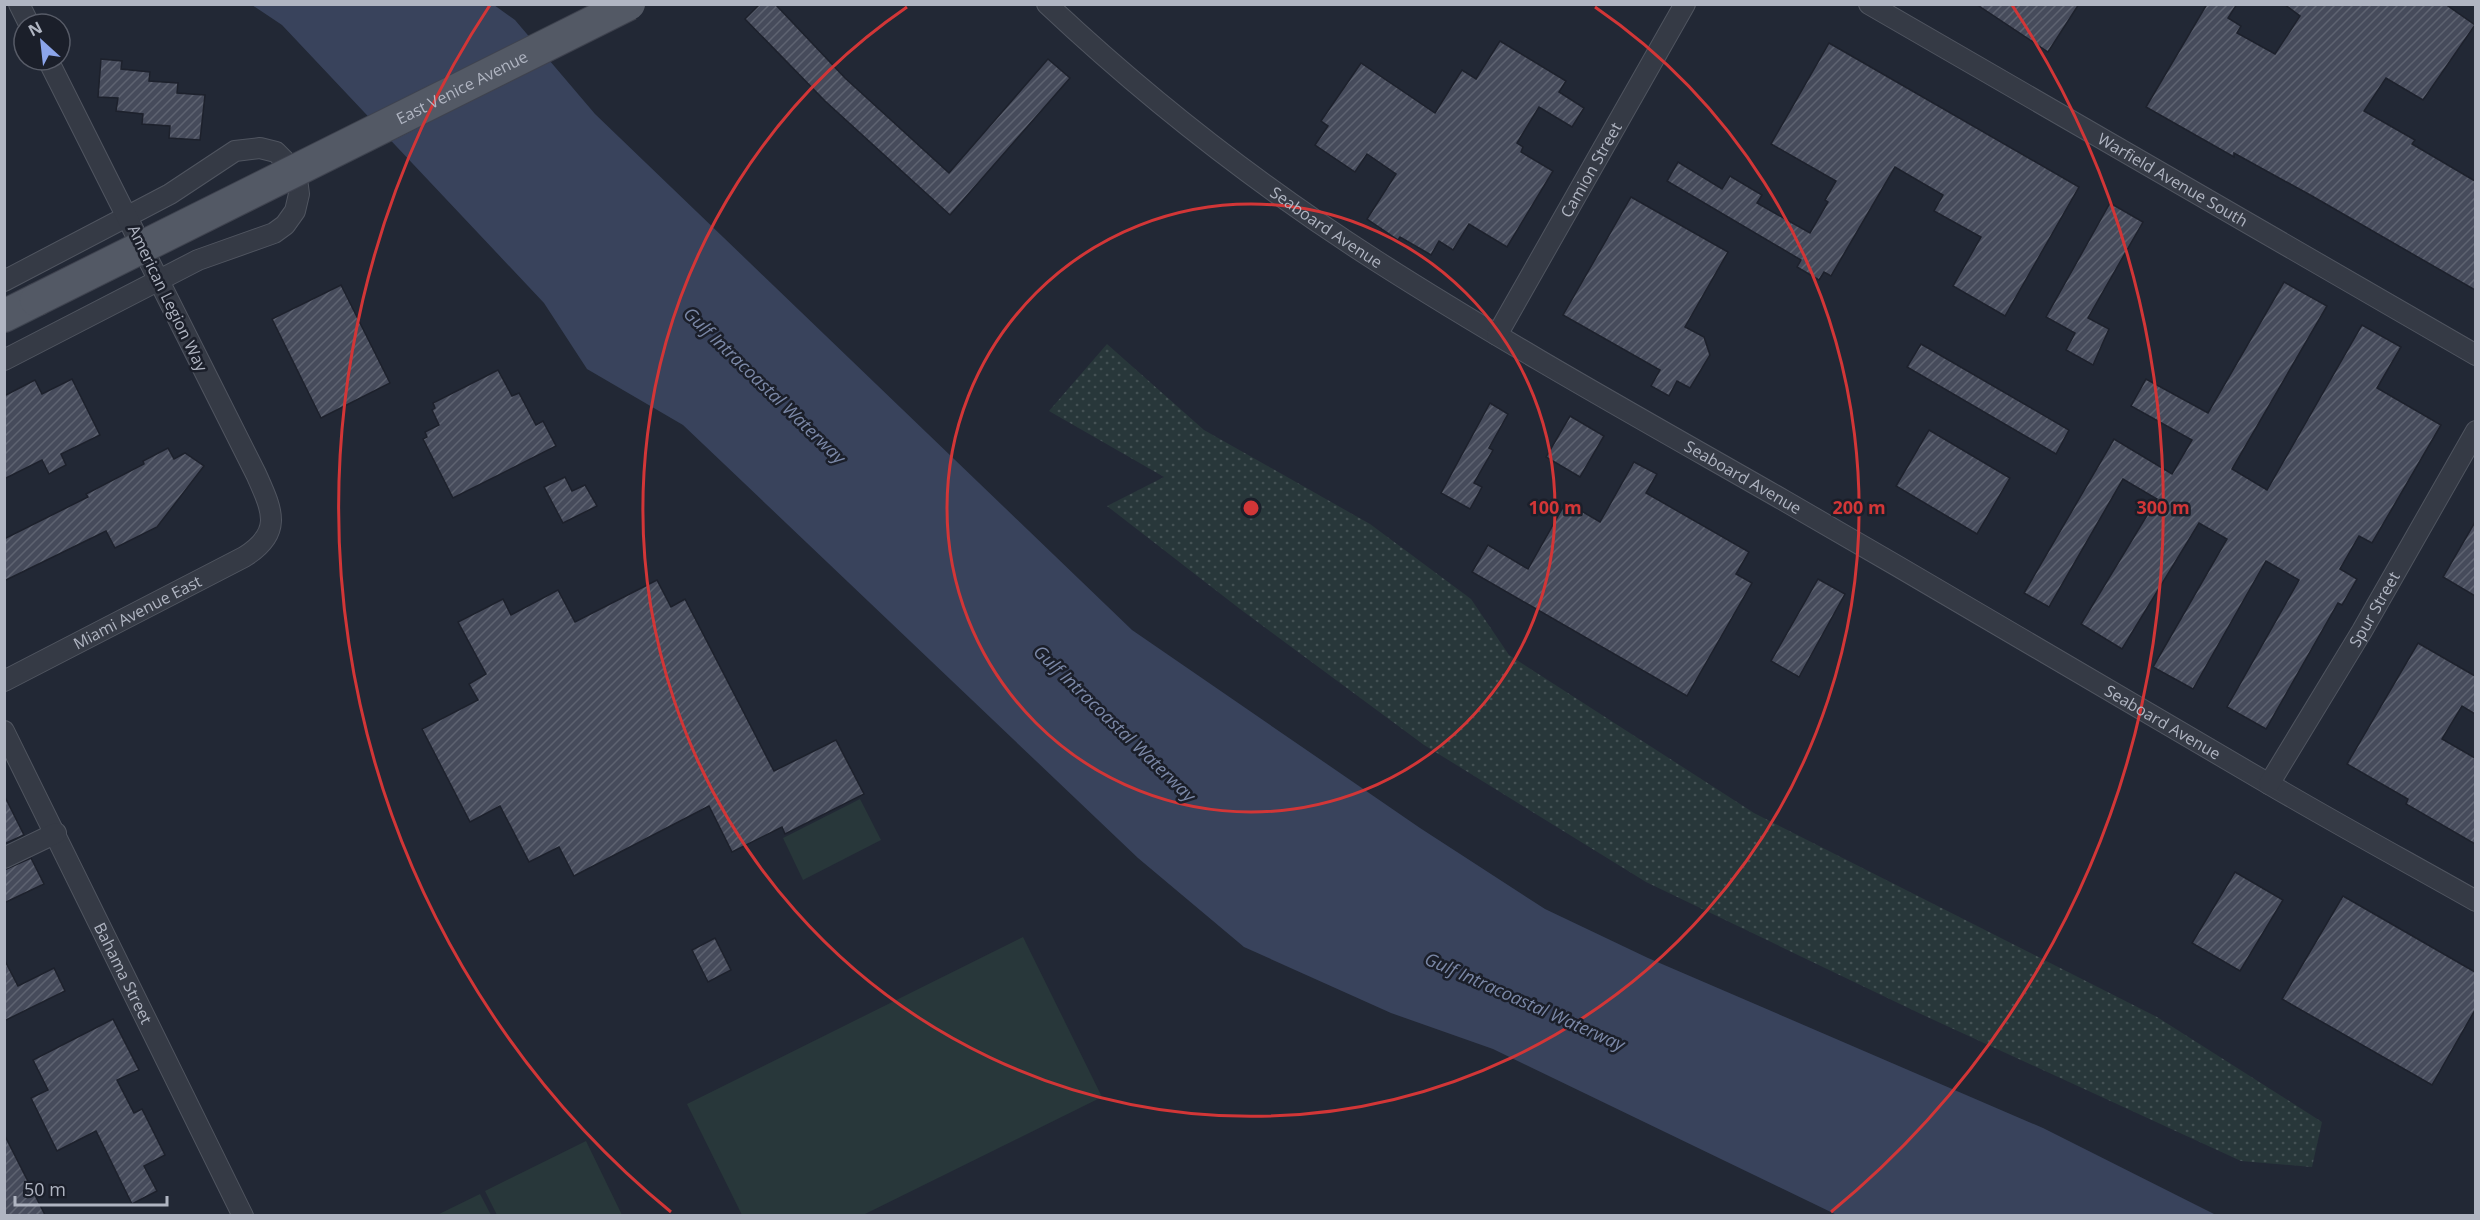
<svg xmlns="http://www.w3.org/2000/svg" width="2480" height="1220" viewBox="0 0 2480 1220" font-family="'Open Sans',sans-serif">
<defs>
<pattern id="park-dots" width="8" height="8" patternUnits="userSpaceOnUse" patternTransform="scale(1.5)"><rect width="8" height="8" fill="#28373a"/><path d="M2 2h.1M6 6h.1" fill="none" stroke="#455255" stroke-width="1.8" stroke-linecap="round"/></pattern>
<pattern id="building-hatch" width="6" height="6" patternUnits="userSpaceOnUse" patternTransform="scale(1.5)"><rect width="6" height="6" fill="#464b5b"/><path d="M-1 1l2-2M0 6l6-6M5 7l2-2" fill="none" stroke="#5e6371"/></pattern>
</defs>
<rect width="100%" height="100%" fill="#222835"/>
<g fill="#28373a">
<polygon points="860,799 881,840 803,880 783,838"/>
<polygon points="1023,937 1102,1097 863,1215 742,1215 687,1104"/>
<polygon points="586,1141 622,1215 497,1215 485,1191"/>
<polygon points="480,1194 491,1215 437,1215"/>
</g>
<polygon fill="url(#park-dots)" points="1107,344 1204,430 1370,524 1471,599 1509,655 1754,813 2157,1017 2322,1122 2312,1167 2241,1161 1923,1015 1646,882 1424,745 1240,609 1107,506 1164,477 1049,411"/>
<polygon fill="#39435c" points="252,5 494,5 515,20 595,114 1132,630 1420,828 1545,909 1648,958 2043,1128 2216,1215 1837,1215 1493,1049 1391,1013 1244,947 1138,858 683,425 587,369 544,303 282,25"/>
<g fill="url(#building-hatch)" stroke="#1d212c" stroke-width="1.5">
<polygon points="760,4 775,4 845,78 949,173 1048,59 1070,78 950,215 825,101 745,19"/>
<polygon points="1976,4 2079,4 2048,52"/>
<polygon points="2207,4 2237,4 2228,18 2241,26 2237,33 2275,54 2300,16 2284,4 2445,4 2475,25 2423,100 2386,78 2364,111 2415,140 2412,144 2475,181 2475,290 2312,196 2234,153 2234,157 2146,107"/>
<polygon points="1500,41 1566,81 1559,92 1584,108 1572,127 1539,107 1517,143 1523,147 1521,152 1553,171 1507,247 1469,224 1453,250 1439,241 1431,255 1400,237 1398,240 1367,219 1396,174 1367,154 1355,172 1315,145 1328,126 1321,121 1361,63 1435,113 1462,70 1476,79"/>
<polygon points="1829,43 2079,187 2005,316 1953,286 1981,237 1934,211 1943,195 1895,167 1831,276 1824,272 1819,280 1797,267 1801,260 1667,181 1678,162 1722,189 1730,176 1762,195 1757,203 1810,233 1828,202 1825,200 1836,181 1771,144"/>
<polygon points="101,59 122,61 121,69 150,72 149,81 178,83 177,93 205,95 200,140 169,138 170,126 142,124 143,114 116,111 118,98 98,97"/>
<polygon points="1631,197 1728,252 1685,327 1704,337 1710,355 1690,388 1677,381 1669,396 1651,386 1660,370 1563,315"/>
<polygon points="2110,203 2143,222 2088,318 2109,329 2093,365 2066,350 2075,333 2046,317"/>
<polygon points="2284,282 2327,306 2232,469 2267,490 2362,325 2401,347 2377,388 2441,425 2372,543 2359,536 2340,569 2357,579 2342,605 2338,603 2266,729 2227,707 2299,580 2266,561 2193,689 2153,667 2227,539 2199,523 2122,649 2081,624 2157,499 2123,479 2049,607 2024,593 2114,439 2172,474 2192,440 2131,406 2146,379 2208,413"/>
<polygon points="341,285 390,383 321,418 272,319"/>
<polygon points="1921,344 2069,430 2056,454 1907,367"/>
<polygon points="498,370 512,396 519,393 536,425 543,421 556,446 453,498 423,439 427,437 425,432 439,425 432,410 435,408 433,403"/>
<polygon points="72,379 100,435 61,454 66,465 49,474 42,460 4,479 4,396 35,380 42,394"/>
<polygon points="1490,403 1508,414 1489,448 1493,450 1474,483 1482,487 1470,509 1441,493"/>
<polygon points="1570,416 1604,436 1580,477 1546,457"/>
<polygon points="1929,430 2010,478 1977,534 1896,486"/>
<polygon points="168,448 174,459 185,453 204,466 157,527 115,548 106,531 4,581 4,539 88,497 86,494 144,464 143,461"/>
<polygon points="1634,462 1657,474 1646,493 1749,552 1736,574 1752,583 1687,696 1472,572 1488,545 1528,569 1566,502 1600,522"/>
<polygon points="565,477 572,491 585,485 597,506 563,523 544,487"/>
<polygon points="2475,522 2475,596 2443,577"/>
<polygon points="1818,579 1845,594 1799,677 1771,661"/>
<polygon points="657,580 671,607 685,599 774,771 836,740 864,794 785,834 782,827 732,852 709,806 574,876 559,847 529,862 500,806 470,822 422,729 478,700 469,684 486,674 458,622 503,599 511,615 558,590 575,622"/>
<polygon points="2418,643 2475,676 2475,714 2462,706 2442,739 2475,758 2475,844 2406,804 2408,799 2347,764"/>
<polygon points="4,795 24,835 4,844"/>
<polygon points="31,858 44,884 4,903 4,870"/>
<polygon points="2235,872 2283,900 2240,971 2192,943"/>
<polygon points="2343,896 2475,972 2475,1010 2432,1085 2282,999"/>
<polygon points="715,938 731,970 708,982 692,950"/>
<polygon points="4,959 18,986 54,968 65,991 4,1021"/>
<polygon points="113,1019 139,1070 117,1080 134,1113 142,1109 165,1155 144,1166 157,1191 132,1204 96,1131 57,1151 31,1098 48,1090 33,1060"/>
<polygon points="4,1134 45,1215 4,1215"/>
</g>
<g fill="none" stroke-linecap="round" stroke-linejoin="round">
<g stroke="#505560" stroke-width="22">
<g id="minor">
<polyline points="19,4 29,24"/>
<path id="s1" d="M1047,4C1148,99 1258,185 1375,260C1508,345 1647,422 1785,501C1947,594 2107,690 2269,784C2337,824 2407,862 2476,901"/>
<path id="s2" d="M1869,4L2476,355"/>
<polyline points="4,281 170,194 235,151 260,148 276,152 290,166 297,179 299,194 295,211 285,225 274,233 198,260 4,360"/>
<path id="s3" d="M1497,335L1685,4"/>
<path id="s4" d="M4,681L244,557C284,532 272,510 256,474L48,60"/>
<path id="s5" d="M4,731L243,1216"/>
<path id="s6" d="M2269,784L2362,631L2476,431"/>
<polyline points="4,858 56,833"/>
</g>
</g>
<g stroke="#3f434f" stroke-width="34">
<polyline id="primary" points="4,316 36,300"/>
</g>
<use href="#minor" stroke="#353a45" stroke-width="20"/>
<use href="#primary" stroke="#535965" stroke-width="32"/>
<g stroke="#3f434f" stroke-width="34" stroke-linecap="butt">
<g id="primary-bridge">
<path id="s7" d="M36,300L629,4"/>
</g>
</g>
<use href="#primary-bridge" stroke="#535965" stroke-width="32"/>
</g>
<g fill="none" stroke="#d23637" stroke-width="3">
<circle cx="1251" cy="508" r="304"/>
<path d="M1595 7A608 608 0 1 1 907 7"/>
<path d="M671 1212A912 912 0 0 1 490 5M2012 5A912 912 0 0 1 1831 1212"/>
</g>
<g text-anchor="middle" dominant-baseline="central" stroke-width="5" stroke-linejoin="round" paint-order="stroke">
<g font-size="16" fill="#b0b5c2" stroke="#1b1f2a">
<text stroke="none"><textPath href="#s7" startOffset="476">East Venice Avenue</textPath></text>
<text stroke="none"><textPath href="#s3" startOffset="190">Camion Street</textPath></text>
<text stroke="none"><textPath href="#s2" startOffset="351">Warfield Avenue South</textPath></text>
<text stroke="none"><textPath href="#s1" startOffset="358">Seaboard Avenue</textPath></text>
<text transform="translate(168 298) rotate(64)">American Legion Way</text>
<text stroke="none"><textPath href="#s1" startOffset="844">Seaboard Avenue</textPath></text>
<text stroke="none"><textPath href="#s6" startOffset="204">Spur Street</textPath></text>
<text stroke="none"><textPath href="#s4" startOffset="150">Miami Avenue East</textPath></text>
<text stroke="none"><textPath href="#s1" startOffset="1330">Seaboard Avenue</textPath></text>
<text stroke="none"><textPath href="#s5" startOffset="270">Bahama Street</textPath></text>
</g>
<g font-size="18" font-style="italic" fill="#7b88a7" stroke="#1b1f2a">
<text transform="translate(765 385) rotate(44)">Gulf Intracoastal Waterway</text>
<text transform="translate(1115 723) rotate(44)">Gulf Intracoastal Waterway</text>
<text transform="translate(1525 1001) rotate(24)">Gulf Intracoastal Waterway</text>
</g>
</g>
<circle cx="1251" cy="508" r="9" fill="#d23637" stroke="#1b1f2a" stroke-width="3"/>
<g font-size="18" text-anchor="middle" font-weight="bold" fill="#d23637" stroke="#1b1f2a" stroke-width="5" stroke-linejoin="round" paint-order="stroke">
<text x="1555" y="514">100 m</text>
<text x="1859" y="514">200 m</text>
<text x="2163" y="514">300 m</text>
</g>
<rect width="2480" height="1220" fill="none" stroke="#b0b5c2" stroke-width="12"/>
<g transform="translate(42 42) rotate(333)"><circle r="28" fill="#1b1f2a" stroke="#575b67" stroke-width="1.5"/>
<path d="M0-4.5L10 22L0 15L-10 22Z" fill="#8ca5eb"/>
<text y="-9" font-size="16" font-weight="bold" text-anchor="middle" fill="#b0b5c2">N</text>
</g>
<path d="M15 1196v9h152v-9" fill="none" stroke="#b0b5c2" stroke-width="3"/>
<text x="24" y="1196" font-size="18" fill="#b0b5c2" stroke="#1b1f2a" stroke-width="4.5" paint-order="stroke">50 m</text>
</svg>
